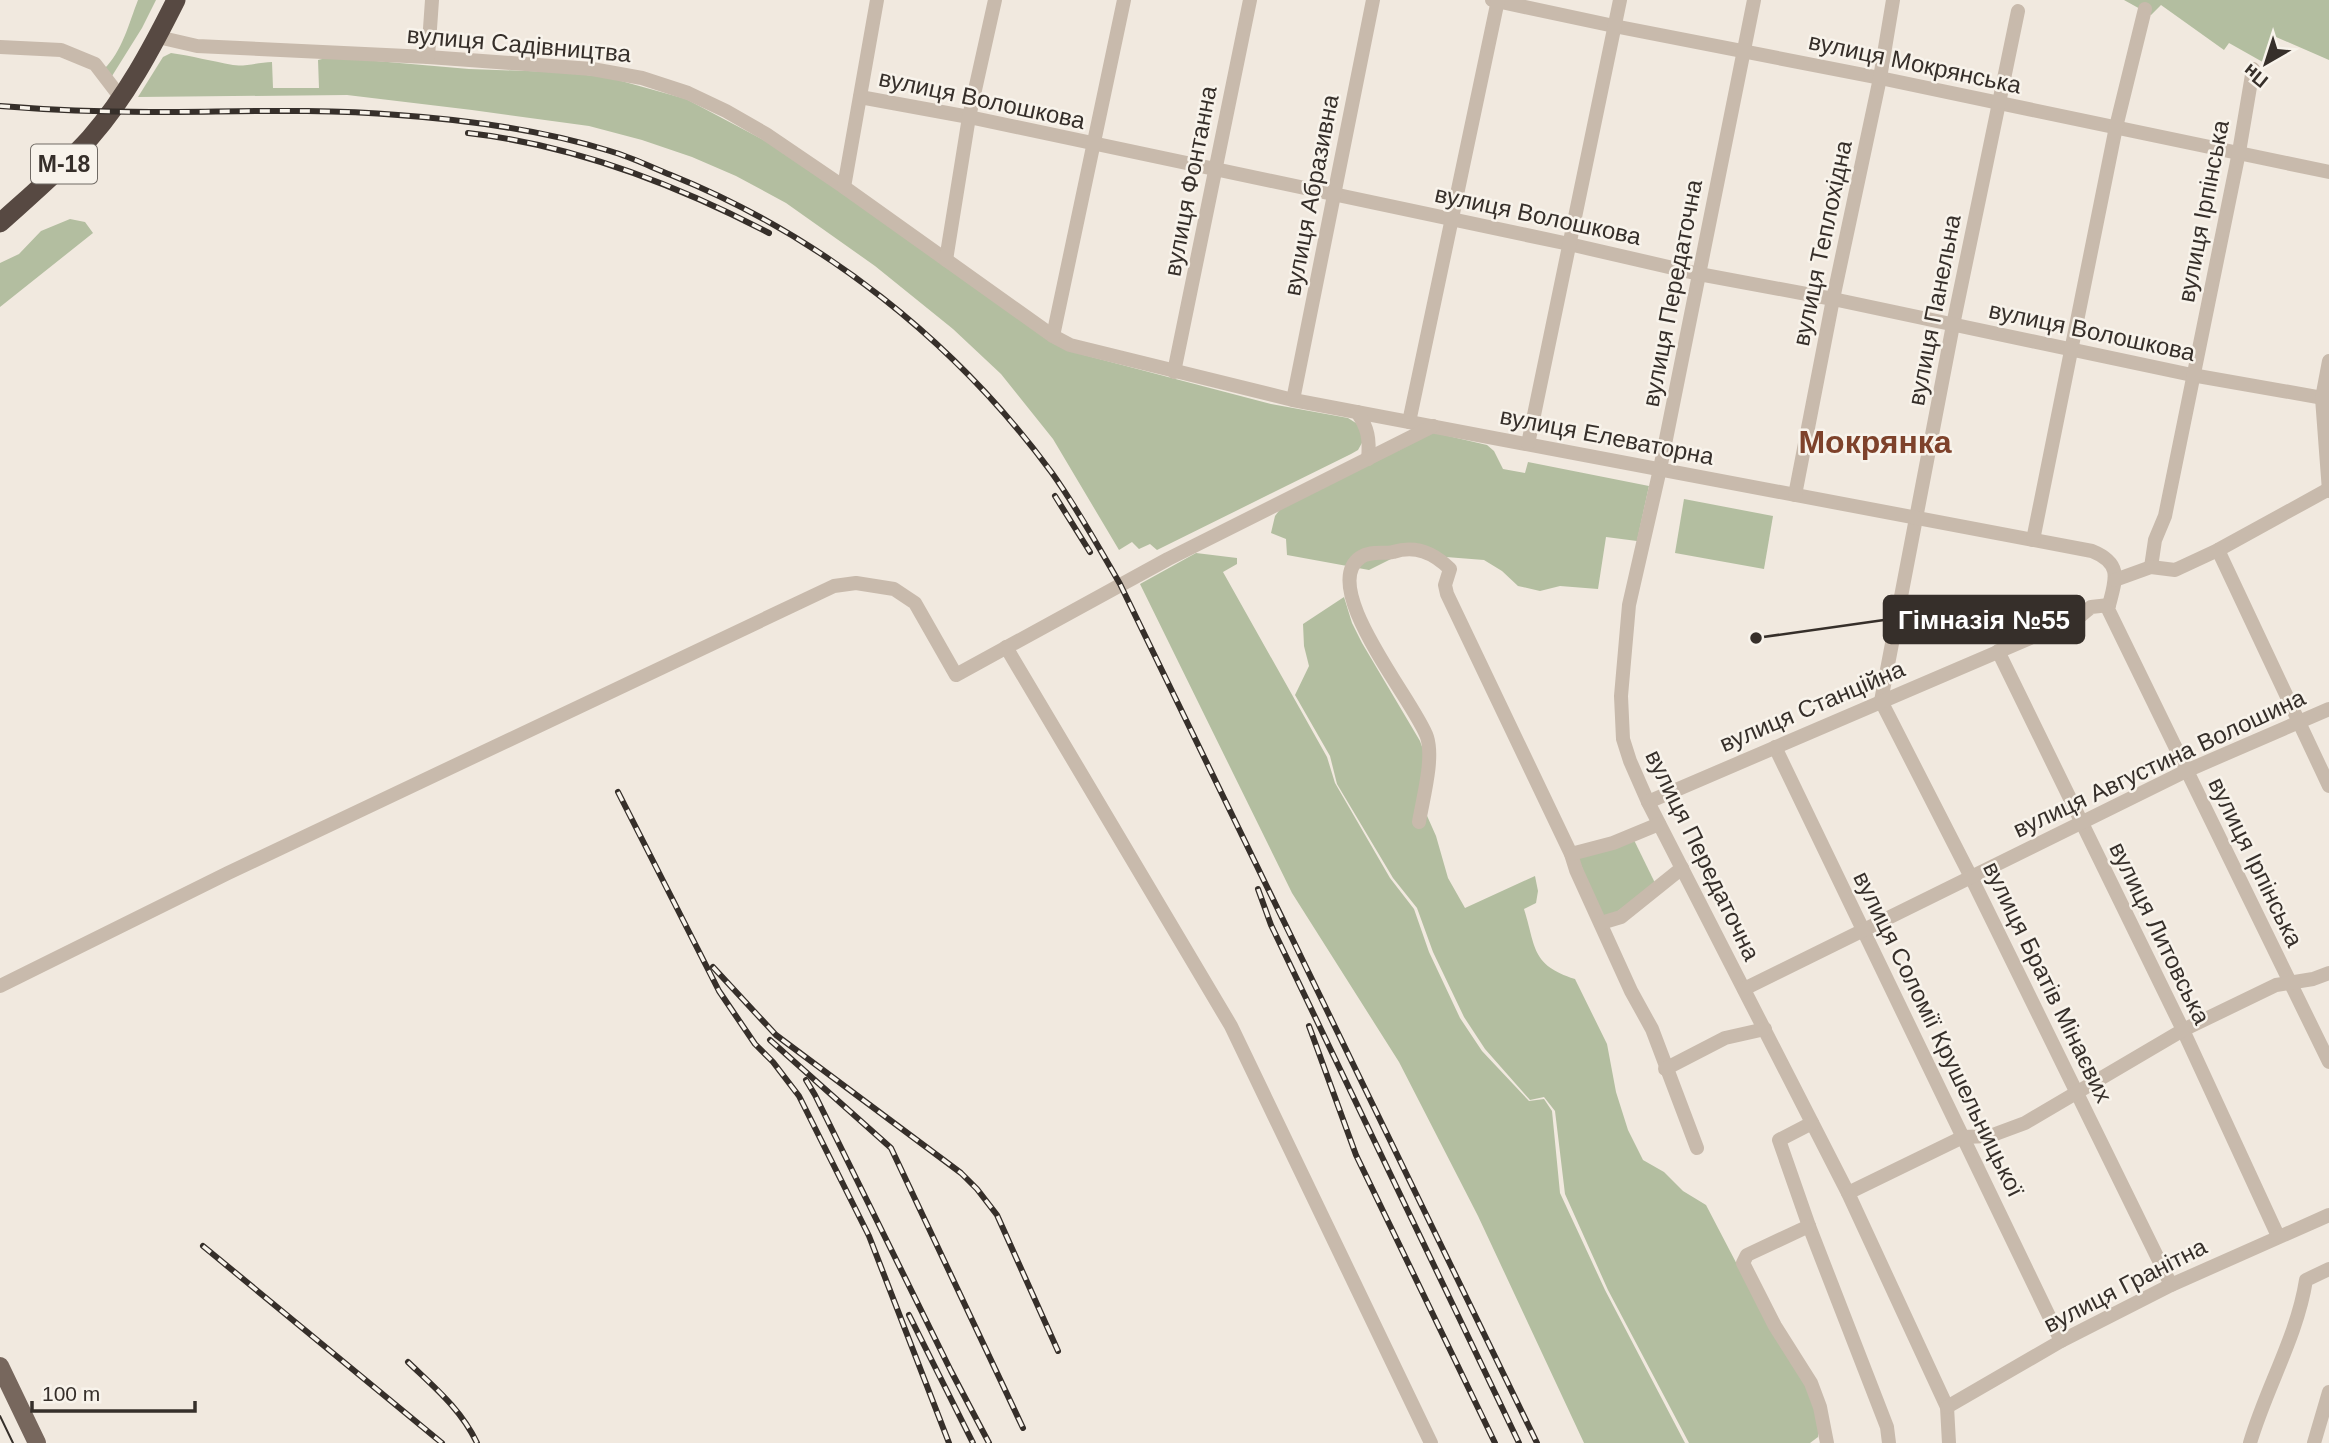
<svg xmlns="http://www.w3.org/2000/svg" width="2329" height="1443" viewBox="0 0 2329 1443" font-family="Helvetica,sans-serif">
<rect width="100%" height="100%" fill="#f1e9df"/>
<g fill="#b3bea0">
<path d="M138,0H156L142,28L112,76L104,69C122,52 129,23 138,0Z"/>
<polygon points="2124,0 2329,0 2329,60 2276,37 2268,65 2229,43 2224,50 2161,5 2151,15"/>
<path d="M171,53C192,56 211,61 233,65C244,67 260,62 272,62L273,88H319L318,60L330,57L469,69L555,72L607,77L686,99L773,145L1084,355L1271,404L1348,418L1359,425L1363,441L1358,450L1351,454L1157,550L1150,544L1139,549L1132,542L1119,550L1053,439L1001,374L953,329L875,266L786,203L736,176L692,157L642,140L589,126L472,110L347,95L138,97L163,57Z"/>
<polygon points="70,219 85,222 93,233 0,307 0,263 19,254 41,231"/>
<polygon points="1431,432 1487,445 1494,451 1503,469 1525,473 1528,462 1649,486 1637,541 1606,537 1598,589 1560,586 1540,591 1518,586 1502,571 1484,560 1446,557 1436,551 1395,557 1369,570 1287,555 1286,539 1271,533 1275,516 1284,504"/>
<polygon points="1684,499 1773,516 1764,569 1675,553"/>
<polygon points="1196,553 1237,558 1237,564 1223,572 1327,757 1335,783 1390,878 1414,909 1429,952 1460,1018 1482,1051 1529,1101 1544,1099 1552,1111 1560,1193 1605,1290 1685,1443 1584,1443 1478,1216 1399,1062 1292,893 1140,584"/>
<path d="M1344,597L1352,623L1362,643L1420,741L1432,775L1424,809L1436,836L1448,878L1465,908L1535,876L1538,891L1536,903L1524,909C1536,947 1531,965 1575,979L1607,1044L1616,1092L1628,1130L1643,1160L1664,1172L1683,1191L1706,1205L1742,1274L1804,1380L1819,1420L1818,1437L1810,1443H1689L1608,1290L1565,1194L1555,1111L1544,1097L1530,1100L1485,1049L1464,1017L1433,952L1417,908L1393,878L1337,784L1330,756L1295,695L1309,666L1304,646L1303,624Z"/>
<polygon points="1633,838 1655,883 1614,914 1608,917 1600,914 1578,857"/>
</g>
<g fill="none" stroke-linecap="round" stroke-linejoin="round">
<g stroke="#c8baac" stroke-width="14">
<polyline points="1492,0 1614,26 1880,78 2329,172"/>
<polyline points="1754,0 1660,469 1629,605 1621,696 1623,739 1630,761 1648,802 1848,1193 1947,1407 1949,1443"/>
<polyline points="2018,11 1953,325 1881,701 1971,877 2171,1285"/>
<path d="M158,37L197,46L428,57L592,69L642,78L688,93L726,111L766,134L844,187L1053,336L1070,345L1293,400L2092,551C2124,564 2115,581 2108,609L2329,1062"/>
<polyline points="0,47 61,50 95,64 121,98"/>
<polyline points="428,57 432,0"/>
<polyline points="860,97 969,117 1569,244 1699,274 1833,299 2192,375 2329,399"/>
<polyline points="844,187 877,0"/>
<polyline points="946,260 969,117 995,0"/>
<polyline points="1053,336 1124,0"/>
<polyline points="2329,361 2322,398 2329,491"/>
<polyline points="1174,372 1250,0"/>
<polyline points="1293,400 1373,0"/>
<path d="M1357,412C1368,428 1370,439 1368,459"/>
<polyline points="1409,422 1498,0"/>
<polyline points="1528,444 1620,0"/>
<polyline points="1795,495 1833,299 1880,78 1893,0"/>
<polyline points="2033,540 2116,127 2145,9"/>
<polyline points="2218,550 2329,786"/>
<polyline points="2151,567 2155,540 2165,516 2239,152 2253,69"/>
<polyline points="2115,580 2151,567 2175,570 2218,550 2329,489"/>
<polyline points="1006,647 1231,1026 1431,1443"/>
<polyline points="1998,651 2183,1030 2278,1236"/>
<polyline points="1775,747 2061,1341"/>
<polyline points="1648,802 2079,617 2091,607 2109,605"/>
<path d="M1419,822C1423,798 1434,759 1427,737C1416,703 1316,586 1361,557C1370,551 1383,554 1393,552C1415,545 1433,552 1450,569L1445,585L1447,594L1571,854L1576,870L1631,991L1652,1029L1697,1148"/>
<polyline points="1571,854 1613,843 1659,824"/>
<polyline points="1601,923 1621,917 1682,868"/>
<polyline points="0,986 228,873 834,586 856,583 894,589 915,603 956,675 1168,559 1433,426"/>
<polyline points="1744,989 2186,771 2329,709"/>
<polyline points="1665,1069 1725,1038 1765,1029"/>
<polyline points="1812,1123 1779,1140 1809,1226 1887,1427 1889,1443"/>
<polyline points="1848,1193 1963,1137 1990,1136 2025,1123 2183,1030 2276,985 2313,979 2329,973"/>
<polyline points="1809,1226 1747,1255 1743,1263 1775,1326 1811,1383 1820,1407 1827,1443"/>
<polyline points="1947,1407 2061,1341 2171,1285 2329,1215"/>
<path d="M2250,1443C2266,1388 2297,1337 2306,1280L2329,1269"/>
<polyline points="2314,1443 2329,1392"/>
</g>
<polyline stroke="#77675d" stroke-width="18" points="0,1366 37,1443"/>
<path stroke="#574942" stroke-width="19" d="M0,223C30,196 63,168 90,138C126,97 152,48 176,0"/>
<polyline stroke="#362f2a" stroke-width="2" points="0,1416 13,1443"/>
<g stroke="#362f2a" stroke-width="6">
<g id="rail">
<path d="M0,106C50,110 100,112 150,112C232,112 316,108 398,115C469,120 542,130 610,151C631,157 651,167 671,175C822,236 955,341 1052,473C1077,508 1098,546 1120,584L1537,1443"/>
<path d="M468,133C574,145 675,184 769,233"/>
<polyline points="1055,496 1090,552"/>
<polyline points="618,792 719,991 755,1044 773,1062 799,1096 869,1236 949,1443"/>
<polyline points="1258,889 1271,925 1519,1443"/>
<polyline points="713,967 776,1035 961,1173 977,1189 997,1215 1058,1351"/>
<polyline points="1309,1026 1356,1155 1495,1443"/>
<polyline points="770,1040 891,1148 1023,1428"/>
<polyline points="806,1080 815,1095 951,1371 989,1443"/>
<polyline points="203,1246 442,1443"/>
<polyline points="909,1315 973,1443"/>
<path d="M408,1362C434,1387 461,1409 477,1443"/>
</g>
</g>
<use href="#rail" stroke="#f8f3eb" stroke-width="3.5" stroke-dasharray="10" stroke-linecap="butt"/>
</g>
<g text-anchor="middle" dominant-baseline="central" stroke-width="5" stroke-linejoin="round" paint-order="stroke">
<rect fill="#f8f3eb" stroke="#706a64" stroke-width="2" x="31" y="144.5" width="66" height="39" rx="5"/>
<g font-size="23" font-weight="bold" fill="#362f2a">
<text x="64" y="164">М-18</text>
</g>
<g font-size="24" fill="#362f2a" stroke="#f8f3eb">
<text transform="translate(519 44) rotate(5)">вулиця Садівництва</text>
<text transform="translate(1915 63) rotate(12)">вулиця Мокрянська</text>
<text transform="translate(982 99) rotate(12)">вулиця Волошкова</text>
<text transform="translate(1190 181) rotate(-79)">вулиця Фонтанна</text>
<text transform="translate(1311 195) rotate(-79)">вулиця Абразивна</text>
<text transform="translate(2203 211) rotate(-79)">вулиця Ірпінська</text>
<text transform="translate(1538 215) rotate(12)">вулиця Волошкова</text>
<text transform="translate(1822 243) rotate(-78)">вулиця Теплохідна</text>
<text transform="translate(1672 293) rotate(-79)">вулиця Передаточна</text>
<text transform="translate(1934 310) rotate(-79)">вулиця Панельна</text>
<text transform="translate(2092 331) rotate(12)">вулиця Волошкова</text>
<text transform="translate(1607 436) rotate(11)">вулиця Елеваторна</text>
<text transform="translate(1812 706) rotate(-23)">вулиця Станційна</text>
<text transform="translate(2159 763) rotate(-25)">вулиця Августина Волошина</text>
<text transform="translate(1703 855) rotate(64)">вулиця Передаточна</text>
<text transform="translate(2256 862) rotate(64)">вулиця Ірпінська</text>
<text transform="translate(2160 933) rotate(64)">вулиця Литовська</text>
<text transform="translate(2048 982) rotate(64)">вулиця Братів Мінаєвих</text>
<text transform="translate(1939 1034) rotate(64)">вулиця Соломії Крушельницької</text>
<text transform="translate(2125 1285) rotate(-27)">вулиця Гранітна</text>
</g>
<g font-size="32" font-weight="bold" fill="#7e422b" stroke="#f8f3eb">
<text x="1875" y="442">Мокрянка</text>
</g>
</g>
<path fill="none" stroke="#362f2a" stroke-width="2.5" d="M1756 638L1884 620"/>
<circle fill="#362f2a" stroke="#f8f3eb" stroke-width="2.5" cx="1756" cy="638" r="7"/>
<rect fill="#362f2a" stroke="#362f2a" stroke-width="2.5" x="1884" y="596" width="200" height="47" rx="7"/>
<g font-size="26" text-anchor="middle" font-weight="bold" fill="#fff">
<text x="1984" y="629">Гімназія №55</text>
</g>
<g transform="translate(2266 63) rotate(219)" stroke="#f8f3eb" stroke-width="5" paint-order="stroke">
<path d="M0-5L12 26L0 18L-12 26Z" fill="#362f2a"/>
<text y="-10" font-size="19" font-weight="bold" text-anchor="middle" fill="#362f2a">Пн</text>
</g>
<path d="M32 1401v10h163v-10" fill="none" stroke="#362f2a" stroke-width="3.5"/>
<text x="42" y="1401" font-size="21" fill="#362f2a" stroke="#f8f3eb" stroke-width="5" paint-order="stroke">100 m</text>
</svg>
